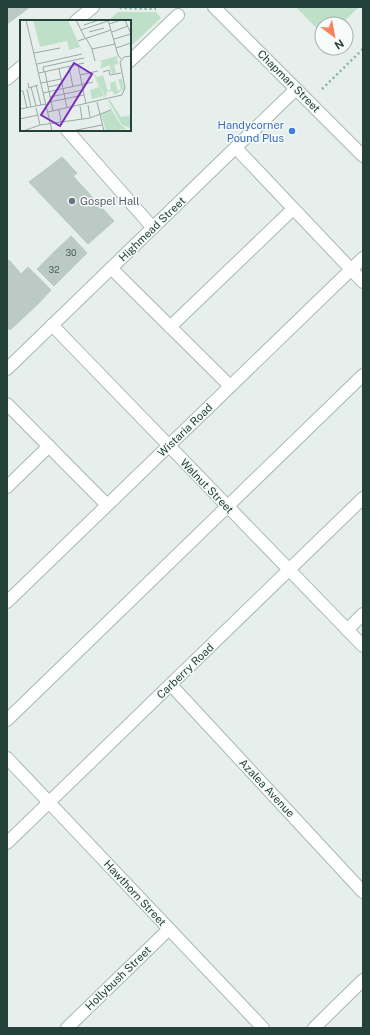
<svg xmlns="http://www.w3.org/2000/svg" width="370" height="1035" viewBox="0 0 370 1035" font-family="'Public Sans',sans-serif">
<rect width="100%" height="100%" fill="#e6efeb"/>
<g fill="#bfe0c8">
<polygon points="296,7 359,7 341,24 322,24 322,34"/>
<polygon points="118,12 156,12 161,18 130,47 130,21 108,21"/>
</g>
<g fill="#bbcac4" stroke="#b8c9c2">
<polygon points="7,7 30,7 7,24"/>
<polygon points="62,157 77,173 73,176 114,221 88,244 29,182"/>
<polygon points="71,236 87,253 71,269 54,252"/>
<polygon points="54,252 71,269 54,286 37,269"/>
<polygon points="9,260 21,274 28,267 51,290 38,304 7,272 7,262"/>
<polygon points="7,272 38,304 24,317 7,299 7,288 8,287 7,286"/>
<polygon points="7,299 24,317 10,330 7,327"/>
</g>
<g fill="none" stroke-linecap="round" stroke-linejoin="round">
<g stroke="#a8b8b2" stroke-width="14">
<g id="service">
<polyline points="130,61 178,15"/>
<polyline points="236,148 363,282"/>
<polyline points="111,268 230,386"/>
<polyline points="170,327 293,209"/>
<polyline points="7,404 107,505"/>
<polyline points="7,487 49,446"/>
<polyline points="347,630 363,614"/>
<polyline points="7,720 363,375"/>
</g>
</g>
<g stroke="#a8b8b2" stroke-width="14">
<g id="minor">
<polyline points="76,21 93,7"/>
<polyline points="7,79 21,67"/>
<polyline points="67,130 153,228"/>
<polyline points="52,325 363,646"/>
<polyline points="7,369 296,89"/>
<polyline points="7,602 363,258"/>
<polyline points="171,685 363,892"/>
<polyline points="7,758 263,1028"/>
<polyline points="7,843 363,498"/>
<polyline points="67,1028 169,929"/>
<polyline points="314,1028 363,980"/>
</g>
</g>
<g stroke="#a8b8b2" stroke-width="14">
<polyline id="tertiary" points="214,7 363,156"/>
</g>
<g stroke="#86b3a5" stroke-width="2.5" stroke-dasharray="2 3" stroke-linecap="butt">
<polyline points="120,7 121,8 156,9"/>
<polyline points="322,89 363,49"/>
</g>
<use href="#service" stroke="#fff" stroke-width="12"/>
<use href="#minor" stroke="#fff" stroke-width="12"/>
<use href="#tertiary" stroke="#fff" stroke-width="12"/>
</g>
<circle fill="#3f7fe0" stroke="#f7fbf9" stroke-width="1.5" cx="292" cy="131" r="4"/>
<circle fill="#6b7280" stroke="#f7fbf9" stroke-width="1.5" cx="72" cy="201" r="4"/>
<g text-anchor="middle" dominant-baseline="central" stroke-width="3" stroke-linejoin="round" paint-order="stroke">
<g font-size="9" fill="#4a645c">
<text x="71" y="252">30</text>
<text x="54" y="269">32</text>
</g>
<g font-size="11" fill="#24423a" stroke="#f7fbf9">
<text transform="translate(289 81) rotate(45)">Chapman Street</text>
<text transform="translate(152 229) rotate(-44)">Highmead Street</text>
<text transform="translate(185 430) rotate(-44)">Wistaria Road</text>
<text transform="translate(207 486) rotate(46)">Walnut Street</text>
<text transform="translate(185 671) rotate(-44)">Carberry Road</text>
<text transform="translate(267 788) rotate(47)">Azalea Avenue</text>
<text transform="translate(135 893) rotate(47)">Hawthorn Street</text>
<text transform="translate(118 978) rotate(-44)">Hollybush Street</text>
</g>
<g font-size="11" fill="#366cbe" stroke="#f7fbf9" text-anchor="end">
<text x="284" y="125">Handycorner<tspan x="284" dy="13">Pound Plus</tspan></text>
</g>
<g font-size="11" fill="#5b616d" stroke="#f7fbf9" text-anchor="start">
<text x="80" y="201">Gospel Hall</text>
</g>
</g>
<g transform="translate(20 20)">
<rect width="111" height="111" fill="#e6efeb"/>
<path d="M13,0H48L68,44L60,27L49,30L47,21L20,27ZM97,36L98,44L94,45L96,53L92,54L89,45L80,49L82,42L79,41ZM73,53L77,57L83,55L88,71L91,69L90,63L95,61L98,71L101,69L98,59H102L104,69L95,75L92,71L87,72L86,78ZM75,59L77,61L85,78L83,76L72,79L70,70L79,67ZM88,80H90L101,97L111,95V108L102,105ZM87,82L101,105L107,109L86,111L81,94L91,91Z" fill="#bfe0c8"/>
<path fill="none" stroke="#98aaa4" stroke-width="1" d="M6,0L32,111M56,0L65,18M88,0L98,35L101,39M105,0L111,14M89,4L101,0M64,5L79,0M61,10L88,1M69,12L84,8M92,12L108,6M66,18L72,29L95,24M94,19L111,14M58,21L91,10M96,28L111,23M72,29L75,41M14,33L40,28M17,44L62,34M58,45L66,84M49,47L53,67M39,49L47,88M24,52L23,47L64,38M25,52L33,91M83,52L89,50L90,55L101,53M19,53L64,43M60,55L78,51M8,63L9,68L18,65M21,63L41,59M16,65L21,85M11,67L16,86M28,67L42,64M7,69L11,87M0,71H3L7,88M23,73L73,62M30,77L63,70M29,82L64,75M77,82L84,111M68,85L70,97M60,86L62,99M16,88L20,105M0,89L26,84M39,90L41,102M28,92L102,75L105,68L100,42L104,37L111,36M0,99L18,95M3,111L20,105L70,98L91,90M52,111L82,105"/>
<path fill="#7b2cbf" fill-opacity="0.15" stroke="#7b2cbf" stroke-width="2" d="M54,43L72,54L40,106L21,95Z"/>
<rect width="111" height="111" fill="none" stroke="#24423a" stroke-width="2"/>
</g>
<rect width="370" height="1035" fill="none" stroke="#24423a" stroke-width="16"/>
<g transform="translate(334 36) rotate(148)"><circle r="19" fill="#f7fbf9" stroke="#a3b1ad"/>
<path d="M0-3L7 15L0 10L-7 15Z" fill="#f4845f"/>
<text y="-6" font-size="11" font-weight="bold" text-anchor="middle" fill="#24423a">N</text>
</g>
</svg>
